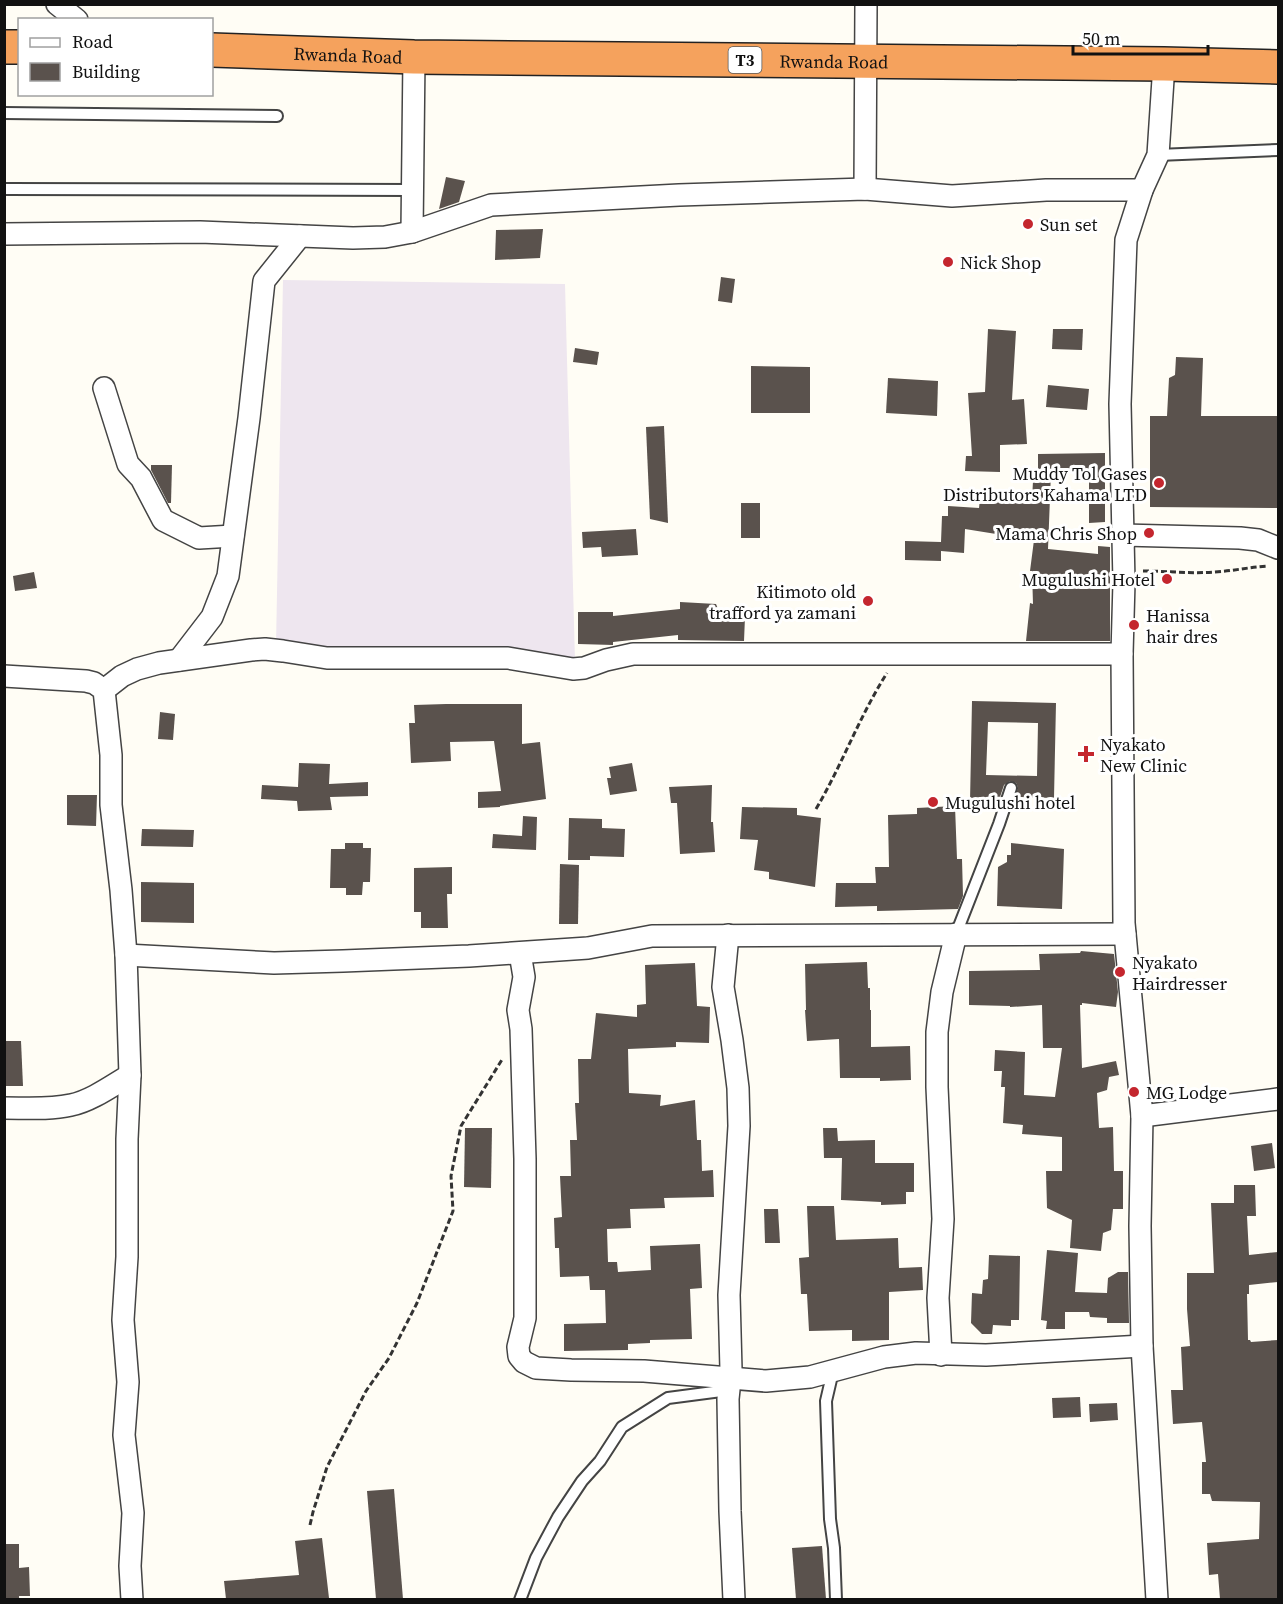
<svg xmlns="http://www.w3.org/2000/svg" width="1283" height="1604" viewBox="0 0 1283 1604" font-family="'Source Serif 4',serif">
<rect width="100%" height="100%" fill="#fffdf5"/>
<polygon fill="#eee6ef" points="283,280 565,284 575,661 276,645"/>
<g fill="#5a524d" fill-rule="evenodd">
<polygon points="446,177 465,181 459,202 439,209"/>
<polygon points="543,229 540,258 495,260 496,230"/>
<polygon points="721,277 735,279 732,303 718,301"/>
<polygon points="988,329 1016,331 1012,400 1024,399 1027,444 1000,445 1000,472 965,471 966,456 972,456 968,393 985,392"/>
<polygon points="1053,329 1083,329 1082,350 1052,349"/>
<polygon points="575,348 599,352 597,365 573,362"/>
<polygon points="1176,357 1203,358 1201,416 1278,416 1278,508 1150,507 1150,416 1167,416 1169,378 1175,375"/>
<polygon points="751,366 810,367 810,413 751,413"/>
<polygon points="888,378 938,381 937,416 886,413"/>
<polygon points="1048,385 1089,389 1087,410 1046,407"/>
<polygon points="664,426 668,523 650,519 646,427"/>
<polygon points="1105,453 1105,522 1089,523 1089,472 1051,472 1048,549 1098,554 1098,546 1110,547 1110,641 1026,641 1030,603 1033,604 1032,571 1030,571 1034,540 965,529 964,553 941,551 941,561 905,560 905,541 941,542 942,516 948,516 948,506 979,508 980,499 994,502 996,494 1032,500 1033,481 1038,482 1038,454"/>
<polygon points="151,465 172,465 171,503 168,503 151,470"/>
<rect x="741" y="503" width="19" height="35"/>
<polygon points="636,529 638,555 602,557 601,547 583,548 582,532"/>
<polygon points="34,572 37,588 15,591 13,576"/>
<polygon points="680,602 716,604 721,616 745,617 744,641 678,640 678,635 613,642 613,645 578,644 578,612 613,612 613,616 680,609"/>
<path d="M972,701L1056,703L1054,798L1017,797V803H1014L1018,787L1016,783L1010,781L1004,785L998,803L970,802ZM988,722L1038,723L1037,776L986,775Z"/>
<polygon points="446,704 522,704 522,744 540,742 546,799 500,806 500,807 478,808 478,792 501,791 494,741 450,742 451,761 411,763 409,723 415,723 414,705"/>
<polygon points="160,712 175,714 173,740 158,739"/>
<polygon points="299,763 330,764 329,784 368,782 368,796 330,797 332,810 298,811 297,801 261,799 262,785 298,787"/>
<polygon points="632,763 637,791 610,795 607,778 611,778 609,767"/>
<polygon points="712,785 711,822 713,822 715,852 680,854 677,803 671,803 669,787"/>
<polygon points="67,795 97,795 96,826 67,825"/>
<polygon points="955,806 957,859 962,859 963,896 958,909 877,911 877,906 835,907 836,883 876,883 875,867 889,867 888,815 917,814 917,808"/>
<polygon points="742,807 797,808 797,815 821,818 815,887 769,879 769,872 754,870 758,840 740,839"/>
<polygon points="523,816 537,817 536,850 492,848 493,834 522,836"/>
<polygon points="569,818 602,819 602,828 625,829 624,857 590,856 590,860 568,860"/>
<polygon points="142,829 194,830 193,847 141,846"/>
<polygon points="345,843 363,843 363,848 371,848 370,882 363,882 362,895 346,895 346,888 330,888 331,849 345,849"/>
<polygon points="1011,843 1064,849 1062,909 997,906 998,867 1007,862 1007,855 1011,855"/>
<polygon points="560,864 579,865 578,924 559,924"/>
<polygon points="452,867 452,894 447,894 448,928 421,928 421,912 414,912 414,868"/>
<polygon points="141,882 194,883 194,923 141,922"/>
<polygon points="1081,951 1114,954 1118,992 1116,1007 1082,1003 1082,1005 1080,1005 1082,1068 1116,1061 1119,1075 1109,1077 1107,1090 1097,1093 1099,1128 1113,1127 1114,1171 1123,1171 1123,1209 1113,1209 1111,1230 1103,1233 1101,1251 1070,1248 1072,1220 1047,1208 1046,1171 1062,1171 1062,1137 1022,1134 1023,1125 1003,1123 1005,1087 1001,1087 1002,1071 994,1071 995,1050 1025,1052 1024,1095 1055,1097 1062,1048 1043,1048 1042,1005 1010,1007 1010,1006 969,1005 969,971 1040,970 1039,954 1080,953"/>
<polygon points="867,962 868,988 870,988 870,1010 871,1010 871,1047 910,1046 911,1080 880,1081 880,1078 840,1078 839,1039 807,1041 805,1010 806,1010 805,964"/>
<polygon points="695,963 697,1006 710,1007 709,1043 676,1042 676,1047 628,1049 629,1093 661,1095 660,1106 695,1100 697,1140 701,1140 702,1171 713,1170 714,1197 664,1198 665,1208 630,1209 631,1228 607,1229 608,1262 617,1262 618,1272 651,1270 650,1246 700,1244 702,1288 690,1289 692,1339 650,1340 650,1343 628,1344 628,1350 564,1351 564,1324 606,1323 605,1290 590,1290 589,1276 560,1277 559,1248 555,1248 554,1218 562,1217 560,1176 571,1176 570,1140 577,1140 575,1103 579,1103 578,1059 591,1059 596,1013 637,1017 637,1005 646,1004 645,965"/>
<polygon points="4,1041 21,1041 23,1086 4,1086"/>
<polygon points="465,1128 492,1128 491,1188 464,1187"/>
<polygon points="823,1128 837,1128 838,1141 875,1140 875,1163 914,1163 914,1192 906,1192 906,1204 881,1205 881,1202 841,1200 842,1158 824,1158"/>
<polygon points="1272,1143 1275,1168 1254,1171 1251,1146"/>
<polygon points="1234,1185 1255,1185 1256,1216 1247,1216 1249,1255 1278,1252 1278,1282 1249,1285 1249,1294 1247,1294 1248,1340 1250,1340 1251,1342 1278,1340 1278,1599 1220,1599 1218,1574 1209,1575 1207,1543 1259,1539 1260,1502 1212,1501 1210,1494 1202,1494 1202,1462 1206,1462 1202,1422 1173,1424 1171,1390 1183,1390 1181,1347 1190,1346 1187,1309 1187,1273 1214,1273 1211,1203 1234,1203"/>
<polygon points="807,1206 834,1206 836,1240 898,1238 899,1268 922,1267 923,1290 889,1292 889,1340 852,1341 852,1330 809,1331 807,1294 801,1294 799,1258 809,1257"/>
<polygon points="764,1209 778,1209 780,1243 765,1243"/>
<polygon points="1047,1250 1078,1253 1075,1292 1107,1293 1108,1278 1118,1272 1128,1272 1129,1323 1107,1323 1107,1318 1090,1317 1089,1312 1065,1312 1065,1329 1046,1329 1047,1321 1041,1320"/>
<polygon points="989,1255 1020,1256 1019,1320 1011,1320 1011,1326 993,1325 992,1334 982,1334 971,1323 972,1293 982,1294 983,1280 988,1279"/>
<polygon points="1080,1397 1081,1417 1053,1418 1052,1398"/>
<polygon points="1117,1403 1118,1420 1090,1422 1089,1404"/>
<polygon points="394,1489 403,1599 376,1599 367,1491"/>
<polygon points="322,1538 329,1598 313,1599 302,1599 302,1598 276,1599 226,1599 224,1581 299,1575 295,1541"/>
<polygon points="4,1544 19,1544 19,1568 29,1567 30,1596 19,1596 19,1599 4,1599"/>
<polygon points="822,1546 826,1599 796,1599 792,1548"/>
</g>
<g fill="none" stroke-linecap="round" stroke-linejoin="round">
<g stroke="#444" stroke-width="14">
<g id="lane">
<polyline points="4,113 277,116"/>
<polyline points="1158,155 1278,150"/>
<polyline points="4,189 412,190"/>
<polyline points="956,934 999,824 1011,788"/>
<polyline points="833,1371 826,1401 830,1519 834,1548 836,1600"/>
<polyline points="520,1600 536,1558 558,1517 582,1481 600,1461 622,1427 668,1398 729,1390"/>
</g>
</g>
<g stroke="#444" stroke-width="24">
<g id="street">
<polyline points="57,4 77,20"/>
<polyline points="865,189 866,4"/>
<polyline points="412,232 414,57"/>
<polyline points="4,234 200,232 353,238 385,237 412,232 491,205 679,195 865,189 952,196 1046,190 1142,190"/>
<polyline points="104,388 128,464 141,478 163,520 199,538 233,536"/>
<polyline points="1123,535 1240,538 1258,540 1278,548"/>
<polyline points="179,660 212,617 228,576 249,418 264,281 300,236"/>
<polyline points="4,676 86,681 94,683 104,690 111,755 111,805 121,890 126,955 130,1075 127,1139 127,1257 123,1320 128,1382 124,1435 133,1513 130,1566 132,1600"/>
<polyline points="104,690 122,676 137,669 159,663 251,650 265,649 283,651 327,658 508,658 573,669 584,668 606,660 633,654 1122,654"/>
<polyline points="728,935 723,987 732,1040 738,1088 739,1126 729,1295 731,1370 728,1399 730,1511 734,1600"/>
<polyline points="520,953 524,977 518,1010 521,1029 525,1159 525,1318 518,1347 519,1356 524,1362 536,1368 571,1370 644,1371 766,1381 810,1377 884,1357 916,1353 986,1355 1142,1346"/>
<polyline points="126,955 274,963 343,961 469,956 588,948 652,936 1125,934"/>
<path d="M4,1108C26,1108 49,1110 71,1105C91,1101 113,1085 130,1075"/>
<polyline points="1142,1116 1278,1099"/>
<polyline points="941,1355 938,1298 943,1219 937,1087 937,1032 942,992 956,934"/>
<polyline points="1157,1600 1142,1346 1140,1226 1142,1116 1124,923 1122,654 1124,582 1120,404 1126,240 1142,190 1158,155 1164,64"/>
</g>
</g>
<g stroke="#222" stroke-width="36">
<g id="highway">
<polyline points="4,47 20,47"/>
<path id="s1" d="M212,50L414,57L1164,64L1278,67"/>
</g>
</g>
<g stroke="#333" stroke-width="3" stroke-dasharray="6 3" stroke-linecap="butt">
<path d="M1143,571C1167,571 1191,574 1215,572C1233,571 1250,567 1268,566"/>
<path d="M816,809C842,765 859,717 887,673"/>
<polyline points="310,1525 313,1512 327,1467 366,1391 389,1358 417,1303 453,1211 451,1176 461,1126 503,1058"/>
</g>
<use href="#lane" stroke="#fff" stroke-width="10"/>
<use href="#street" stroke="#fff" stroke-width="21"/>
<use href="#highway" stroke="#f5a25d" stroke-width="33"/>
</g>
<g fill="#c4262e" stroke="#fff" stroke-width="2">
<circle cx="1028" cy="224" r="6"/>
<circle cx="948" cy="262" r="6"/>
<circle cx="1159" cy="483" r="6"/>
<circle cx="1149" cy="533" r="6"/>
<circle cx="1167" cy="579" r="6"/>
<circle cx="868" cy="601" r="6"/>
<circle cx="1134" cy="625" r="6"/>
<path d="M1083 745h6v6h6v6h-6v6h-6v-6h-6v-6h6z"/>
<circle cx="933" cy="802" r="6"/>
<circle cx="1120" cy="972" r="6"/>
<circle cx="1134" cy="1092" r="6"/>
</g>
<g text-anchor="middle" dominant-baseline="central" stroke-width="6" stroke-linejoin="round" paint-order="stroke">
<rect fill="#fff" stroke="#585858" stroke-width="1.5" x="728.5" y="47" width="33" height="26" rx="4.5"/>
<g font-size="16" font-weight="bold" fill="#111">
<text x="745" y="60">T3</text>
</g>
<g font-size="18" fill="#111" stroke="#fff">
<text stroke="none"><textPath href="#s1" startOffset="136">Rwanda Road</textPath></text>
<text stroke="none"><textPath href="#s1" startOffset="622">Rwanda Road</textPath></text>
</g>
<g font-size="18" fill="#111" stroke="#fff" text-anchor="start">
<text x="1040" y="224">Sun set</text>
<text x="960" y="262">Nick Shop</text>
<text x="1147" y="473" text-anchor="end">Muddy Tol Gases<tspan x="1147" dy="21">Distributors Kahama LTD</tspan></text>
<text x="1137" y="533" text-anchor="end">Mama Chris Shop</text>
<text x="1155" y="579" text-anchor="end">Mugulushi Hotel</text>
<text x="856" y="591" text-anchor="end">Kitimoto old<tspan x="856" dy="21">trafford ya zamani</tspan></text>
<text x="1146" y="615">Hanissa<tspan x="1146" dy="21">hair dres</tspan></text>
<text x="1100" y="744">Nyakato<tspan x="1100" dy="21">New Clinic</tspan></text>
<text x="945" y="802">Mugulushi hotel</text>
<text x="1132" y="962">Nyakato<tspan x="1132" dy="21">Hairdresser</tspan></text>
<text x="1146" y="1092">MG Lodge</text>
</g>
</g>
<rect width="1283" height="1604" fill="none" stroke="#111111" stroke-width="12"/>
<rect x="18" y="18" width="195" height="78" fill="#ffffff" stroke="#a0a0a0" stroke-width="1.5"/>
<rect x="30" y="38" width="30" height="9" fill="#ffffff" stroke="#a0a0a0" stroke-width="1.5"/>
<text x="72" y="48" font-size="18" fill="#111111">Road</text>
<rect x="30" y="63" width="30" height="18" fill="#5a524d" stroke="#a0a0a0" stroke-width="1.5"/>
<text x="72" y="78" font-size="18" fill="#111111">Building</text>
<path d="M1073 45v9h135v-9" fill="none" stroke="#111111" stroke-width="3"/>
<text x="1082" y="45" font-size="18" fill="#111111" stroke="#ffffff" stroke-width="4.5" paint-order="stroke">50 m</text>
</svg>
